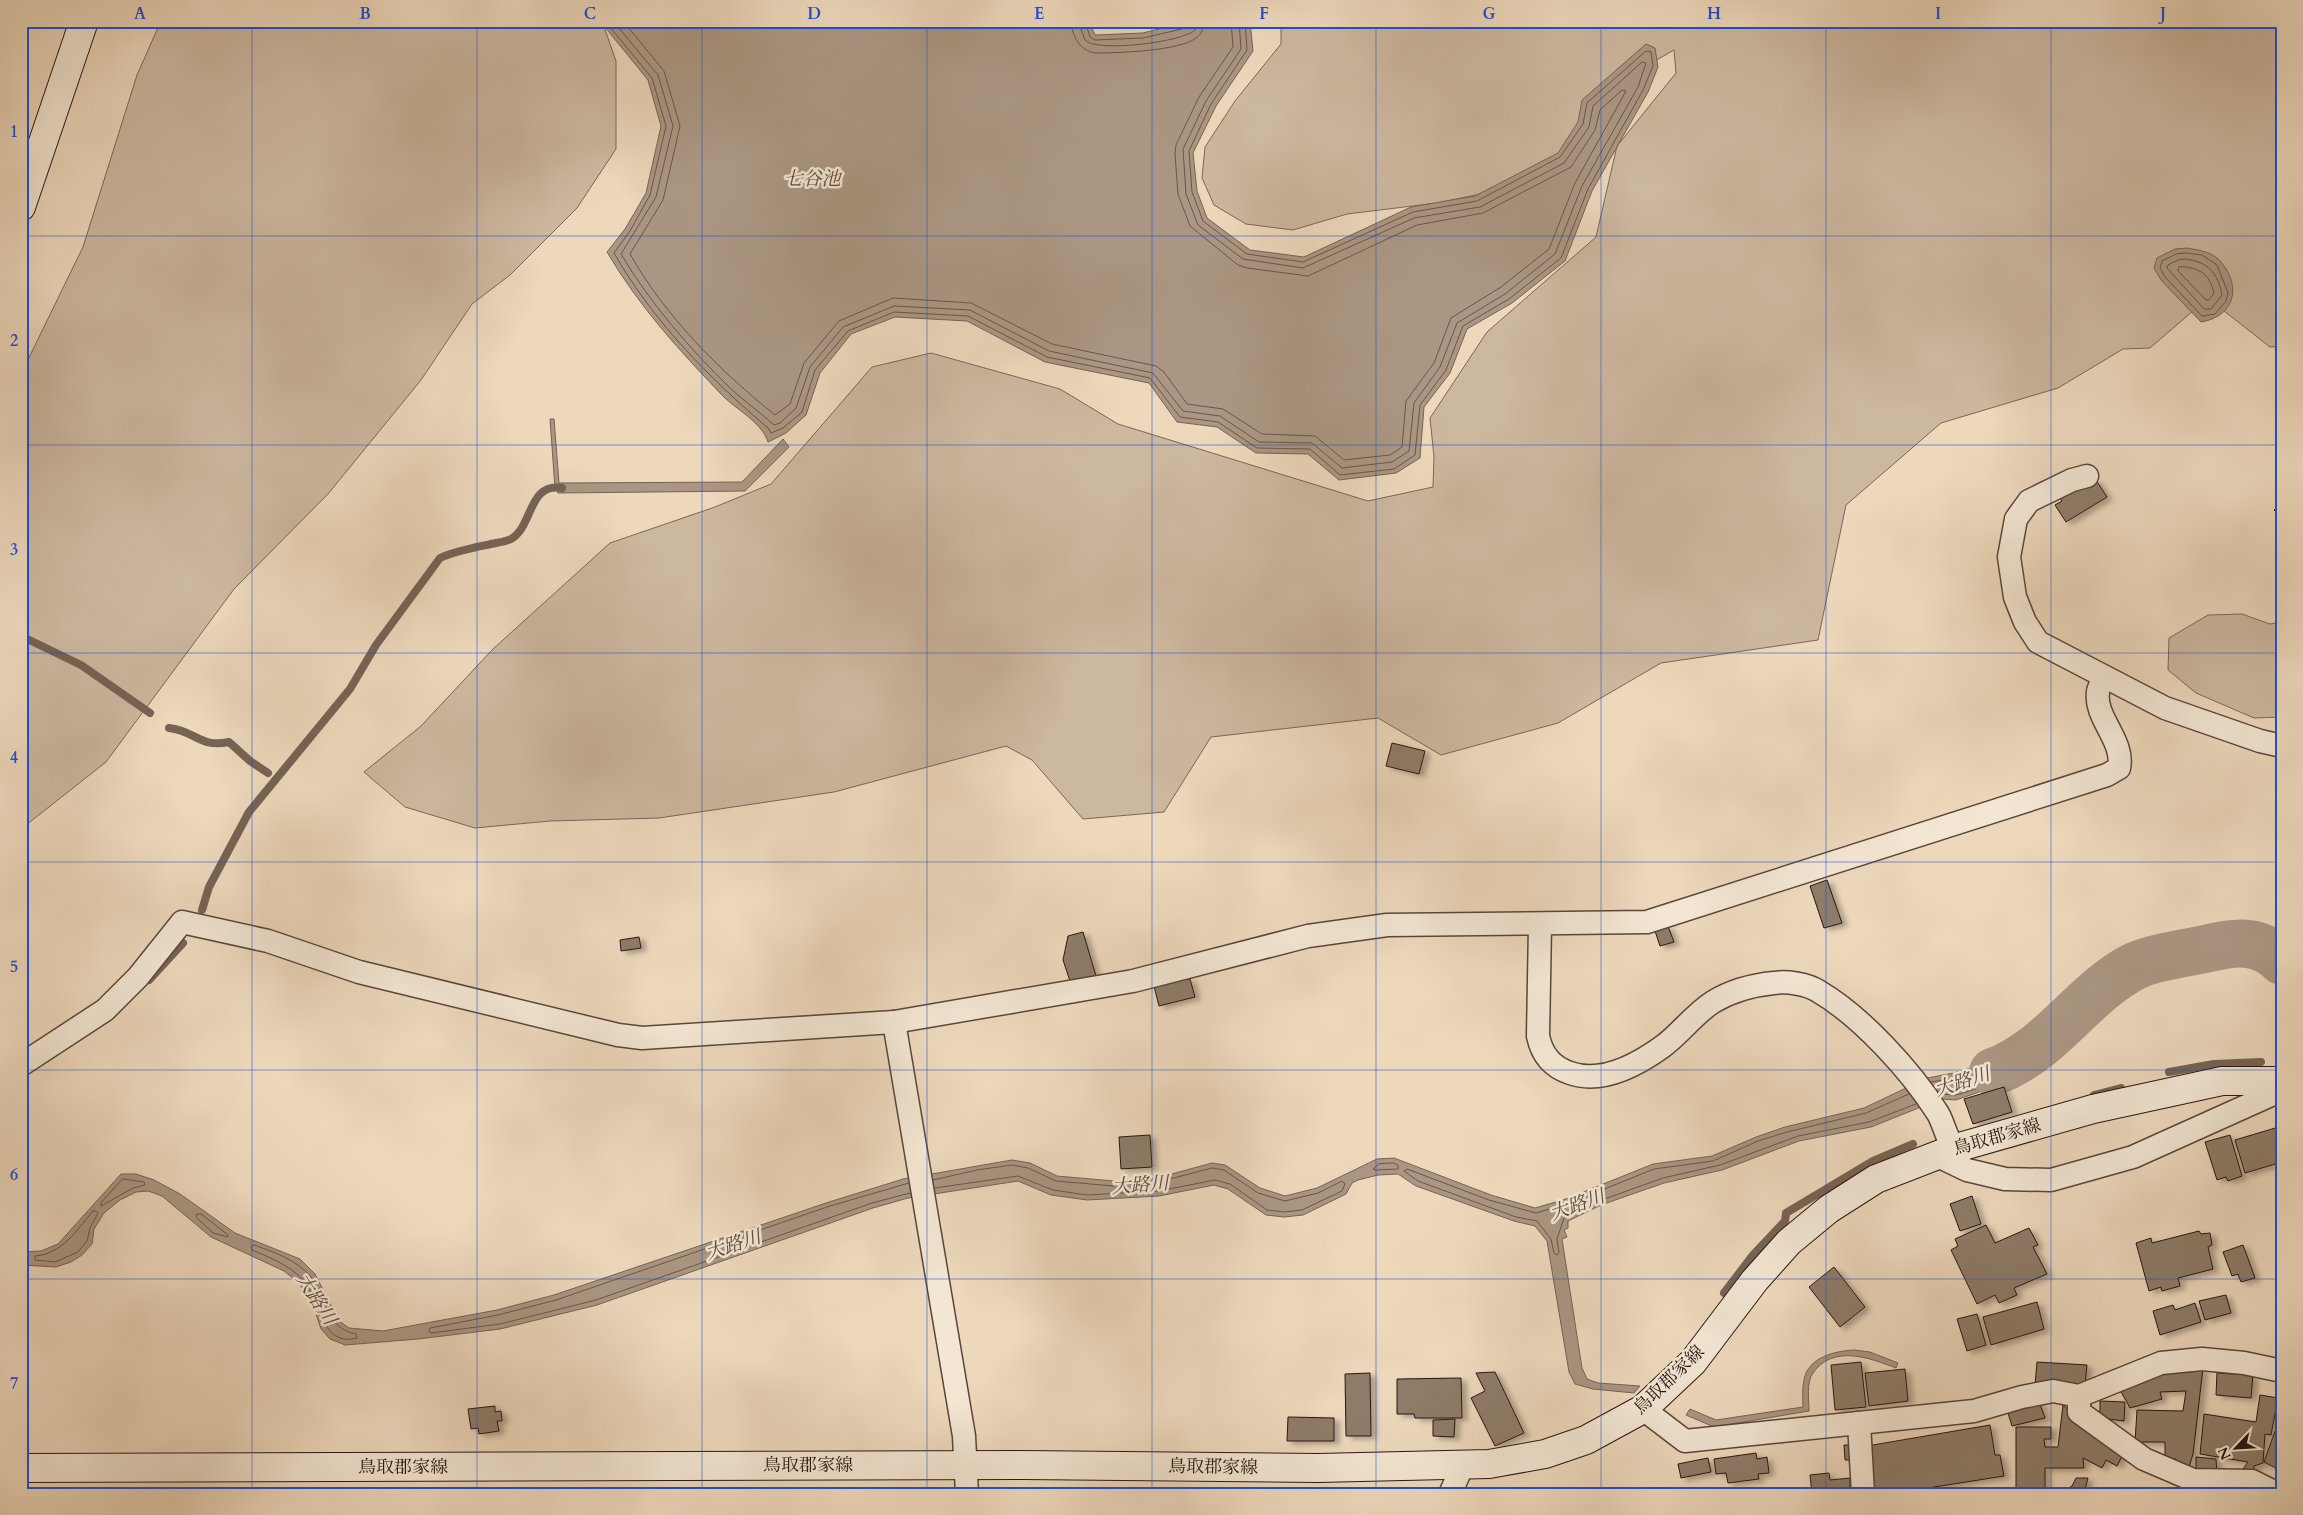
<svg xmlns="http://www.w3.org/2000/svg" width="2303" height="1515" viewBox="0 0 2303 1515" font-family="Cardo,'Noto Serif JP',serif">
<defs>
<filter id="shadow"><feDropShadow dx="5.5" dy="3" stdDeviation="2.5" flood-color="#0004"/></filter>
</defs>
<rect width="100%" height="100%" fill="#edd8bc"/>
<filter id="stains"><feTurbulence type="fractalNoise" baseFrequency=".004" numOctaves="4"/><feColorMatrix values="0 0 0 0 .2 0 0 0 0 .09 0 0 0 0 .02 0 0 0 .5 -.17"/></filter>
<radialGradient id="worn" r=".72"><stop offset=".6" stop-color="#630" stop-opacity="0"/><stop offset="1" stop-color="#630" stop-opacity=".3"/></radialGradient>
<g fill="#ccb79f" stroke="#7a6658">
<polygon points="161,21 602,21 616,61 616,149 577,208 510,275 472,304 421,380 328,494 234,589 106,762 21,829 21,374 83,247 137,75"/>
<polygon points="1281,21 2282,21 2282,346 2270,347 2219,307 2193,311 2150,348 2123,349 2058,388 1941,423 1846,505 1818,640 1661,663 1558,723 1441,755 1378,718 1211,737 1164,812 1083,819 1032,760 1006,746 834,792 659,818 550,821 475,828 405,807 364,772 421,726 493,649 610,543 715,507 771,484 872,367 931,353 1060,389 1118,424 1368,501 1433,487 1434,457 1430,418 1487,332 1596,237 1617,146 1676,73 1674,50 1630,75 1598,135 1529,184 1437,203 1347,214 1293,230 1246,224 1214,205 1202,178 1205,147 1235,101 1281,44"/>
<polygon points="2242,614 2270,624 2282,622 2282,717 2254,718 2196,693 2168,670 2169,638 2208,615"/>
</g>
<g fill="#aa9682" stroke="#766354">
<path d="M600,21H1089L1095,35L1143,33L1190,21H1250L1253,51L1216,106L1193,153L1197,191L1207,218L1250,250L1304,257L1411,207L1475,196L1558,153L1578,122L1582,100L1646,44L1655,48L1658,67L1648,92L1592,191L1565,261L1512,303L1467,329L1450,373L1424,407L1420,458L1396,473L1339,480L1308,454L1256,453L1217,427L1177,422L1149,383L1045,362L967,321L895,317L851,334L820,373L806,415L786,433L768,442C761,421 736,410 721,394C678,349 638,305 607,252L625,229L646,193L661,126L648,80Z"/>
<path d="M2187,248C2199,250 2213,252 2221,262C2243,288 2233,317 2201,322L2161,280L2154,268L2157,258L2175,249Z"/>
<polygon points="550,419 554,419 559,483 742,482 783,439 789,447 745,491 558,493 555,488"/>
<polygon points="2042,1034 2058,1042 2028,1071 2002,1084 1956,1100 1941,1099 1871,1127 1799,1141 1722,1170 1664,1183 1601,1205 1568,1221 1568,1228 1564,1230 1567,1237 1562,1239 1582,1368 1587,1379 1598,1383 1640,1386 1634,1393 1593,1389 1575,1384 1569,1372 1547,1241 1535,1226 1514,1221 1416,1186 1398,1174 1378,1175 1358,1180 1352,1183 1346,1194 1303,1215 1284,1217 1266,1215 1228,1189 1214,1185 1159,1196 1087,1200 1051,1195 1018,1181 908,1198 873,1208 597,1305 500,1329 418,1339 345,1345 330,1339 321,1329 313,1305 299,1283 284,1271 211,1237 162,1196 148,1191 136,1192 120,1200 104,1213 94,1229 92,1244 82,1255 71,1262 56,1267 21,1265 21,1252 41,1251 58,1244 121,1174 136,1174 154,1180 180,1194 235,1233 300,1259 315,1274 339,1321 349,1328 383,1331 497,1310 554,1295 829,1202 903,1179 1012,1160 1030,1163 1057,1176 1114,1181 1157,1178 1212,1163 1225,1165 1260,1188 1285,1196 1317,1188 1377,1159 1394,1158 1491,1195 1535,1208 1566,1199 1653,1164 1712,1156 1756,1137 1785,1127 1864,1108 1927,1078 1954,1073 2021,1052"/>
<path d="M1854,1350L1870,1352L1898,1363L1896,1368C1870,1358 1833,1344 1813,1373C1806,1382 1809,1401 1809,1411L1714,1427L1686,1415L1690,1409L1716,1420L1803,1407C1803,1398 1802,1388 1804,1380C1808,1357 1835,1351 1854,1350Z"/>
</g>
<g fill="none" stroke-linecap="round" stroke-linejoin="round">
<g stroke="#695649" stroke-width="1">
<path d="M605,21L652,78L666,126L650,195L630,231L614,253C653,321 708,377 768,428L771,433L783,428L802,412L815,370L848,331L894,312L968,316L1047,357L1150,378L1180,417L1218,422L1257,448L1310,449L1340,475L1394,469L1415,455L1420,405L1446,370L1463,326L1509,299L1561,258L1588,189L1643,90L1653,66L1651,52L1646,51L1587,103L1583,124L1560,157L1477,201L1413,212L1303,262L1247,254L1203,221L1192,192L1189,151L1211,104L1247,50L1245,21"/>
<path d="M613,21L658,75L673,126L656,197L621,254C650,303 689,348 730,388C744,401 760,412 774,425L780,423L796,408L810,367L843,327L894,306L970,310L1049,351L1153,373L1183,411L1220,416L1259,442L1312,443L1342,468L1392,462L1409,451L1414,403L1440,367L1457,323L1505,294L1555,254L1582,186L1638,87L1646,63L1642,62L1593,106L1589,127L1564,163L1480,207L1414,218L1303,268L1243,259L1198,225L1186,194L1183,149L1206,101L1241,49L1239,21"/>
<path d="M623,21L664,71L680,126L663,200L630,254C665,316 720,371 775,415L790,404L804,363L839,321L893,298L971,303L1052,344L1156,366L1164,372L1187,404L1223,409L1262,434L1315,436L1344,460L1390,455L1402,447L1406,401L1434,363L1451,318L1501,287L1549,249L1575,183L1626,91L1622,90L1600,110L1595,130L1571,167L1483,213L1417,225L1308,276L1247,268L1238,265L1190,226L1178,194L1175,154L1176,145L1199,97L1233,47L1231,21"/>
<path d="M1071,21C1072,36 1080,51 1095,53C1118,53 1179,51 1196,38C1202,34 1204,28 1204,21"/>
<path d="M1078,21L1085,40C1096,53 1183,42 1195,30L1197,21"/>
<polyline points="1085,21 1090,37 1095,40 1143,38 1186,28 1191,21"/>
<polygon points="2187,253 2202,255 2217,265 2228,293 2226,301 2215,314 2202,316 2165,277 2160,268 2162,261 2176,254"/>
<path d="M2186,259C2208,262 2218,273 2222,295L2211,309H2204L2167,268L2168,265L2178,260Z"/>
<path d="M2186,267C2203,269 2210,277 2214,293L2209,300H2206L2178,271L2179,267Z"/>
<path d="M1931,1082L1955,1078L2022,1057L2042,1040L2049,1044C2043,1062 1975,1092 1955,1095C1950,1095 1945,1094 1940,1094"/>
<polyline points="1909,1094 1866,1113 1787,1132 1758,1141 1713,1161 1654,1169 1567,1204 1536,1213 1489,1200 1407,1169 1404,1171 1418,1181 1516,1217 1537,1221 1551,1239 1554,1253 1557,1255 1559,1253 1557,1239 1564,1218 1599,1201 1663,1178 1720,1165 1798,1136 1869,1122 1916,1104"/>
<polygon points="1393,1163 1398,1165 1398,1169 1376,1170 1373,1169 1379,1164"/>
<polygon points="123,1179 144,1182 145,1185 133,1188 101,1206 101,1203"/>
<polyline points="933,1180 977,1170 1012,1165 1028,1168 1056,1181 1114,1186 1158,1182 1212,1168 1224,1170 1258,1193 1285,1201 1318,1193 1342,1181 1345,1184 1342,1191 1302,1210 1284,1212 1267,1210 1230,1184 1215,1180 1159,1191 1087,1195 1053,1190 1018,1176 935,1188"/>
<polyline points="909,1183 830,1206 556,1300 498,1315 430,1328 429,1331 431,1333 500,1324 596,1300 872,1203 910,1193"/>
<path d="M93,1211H96L98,1213L90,1228L87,1241L78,1252L55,1262L35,1260V1256C62,1254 77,1230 93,1211Z"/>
<polygon points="197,1214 201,1214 227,1234 228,1237 213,1233 197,1218"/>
<path d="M254,1245C274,1252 297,1260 311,1277C329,1298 324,1328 356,1334L357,1338C320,1348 321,1298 302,1279C289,1265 269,1257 252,1250L251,1247Z"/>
</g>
<g stroke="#766354" stroke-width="8">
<polyline points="21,636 81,665 150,713"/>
<path d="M169,728C196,731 199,748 229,742L250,761L268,773"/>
<path d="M202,910L209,887L249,812L350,689L376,645L440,558C457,550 477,547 496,543C501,542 507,541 511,539C533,527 528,482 562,488"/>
<polyline points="149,980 183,943"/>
<polyline points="2169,1072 2214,1064 2261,1062"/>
<polyline points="2094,1095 2121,1088"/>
<polyline points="1724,1293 1753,1255 1785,1221 1786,1213 1873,1161 1913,1144"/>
<polyline points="941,1494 953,1491"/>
</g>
<path stroke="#aa9682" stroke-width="48" d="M1993,1072C2050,1052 2082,993 2135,966C2151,958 2186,953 2205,949C2234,942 2259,938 2282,961"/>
</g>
<g fill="#8e7b69" stroke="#281610" filter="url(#shadow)">
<polygon points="2096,480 2107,497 2066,522 2055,505 2062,501 2059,497"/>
<polygon points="2282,503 2282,516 2281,517 2274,510"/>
<polygon points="1392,743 1425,751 1419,774 1386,766"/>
<polygon points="1827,880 1842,923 1824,928 1810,886"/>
<polygon points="1668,926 1674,942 1660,946 1655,931"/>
<polygon points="1083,932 1096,976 1071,984 1063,960 1068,936"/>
<polygon points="639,937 641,948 621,951 620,940"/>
<polygon points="1190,979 1195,997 1159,1006 1153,982"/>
<polygon points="2004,1087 2012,1112 1973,1124 1964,1099"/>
<polygon points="2282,1126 2282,1162 2245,1173 2235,1140"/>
<polygon points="1150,1135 1152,1167 1121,1169 1119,1137"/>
<polygon points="2230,1135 2242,1176 2228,1181 2226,1177 2217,1180 2205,1142"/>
<polygon points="1972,1196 1981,1224 1960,1231 1950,1204"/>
<polygon points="1986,1225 1995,1243 2029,1228 2038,1245 2033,1247 2047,1274 2014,1288 2017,1295 1999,1303 1995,1295 1977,1304 1951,1250 1958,1246 1955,1239"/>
<polygon points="2199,1231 2201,1234 2210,1233 2212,1245 2208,1247 2213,1269 2178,1278 2180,1286 2162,1291 2161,1287 2149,1291 2136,1243 2151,1238 2152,1243"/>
<polygon points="2243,1245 2255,1278 2241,1282 2238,1274 2232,1276 2223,1252"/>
<polygon points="1834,1267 1865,1307 1840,1327 1809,1287"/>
<polygon points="2226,1295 2231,1313 2205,1320 2199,1301"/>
<polygon points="2037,1302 2044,1329 1991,1345 1983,1317"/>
<polygon points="2195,1303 2201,1322 2160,1335 2153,1311 2173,1305 2175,1310"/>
<polygon points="1977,1314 1986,1345 1967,1351 1957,1319"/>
<polygon points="1861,1362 1866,1407 1835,1410 1831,1365"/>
<polygon points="2037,1362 2087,1365 2085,1385 2035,1385"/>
<polygon points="2203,1368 2193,1454 2188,1470 2176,1466 2176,1459 2165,1459 2165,1442 2135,1442 2137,1410 2183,1411 2186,1391 2160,1392 2162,1399 2130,1408 2120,1390 2157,1373"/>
<polygon points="1905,1369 1908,1401 1869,1406 1865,1373"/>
<polygon points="1495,1372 1524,1433 1495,1446 1471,1398 1485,1391 1476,1373"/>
<polygon points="1370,1373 1371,1436 1346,1436 1345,1374"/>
<polygon points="2217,1373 2253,1375 2251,1398 2216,1395"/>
<polygon points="1461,1378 1462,1418 1415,1418 1414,1414 1397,1414 1397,1379"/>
<polygon points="2260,1395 2278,1398 2271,1435 2265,1434 2263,1463 2254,1466 2254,1475 2243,1475 2243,1469 2248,1462 2200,1454 2204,1414 2256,1422"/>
<polygon points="2039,1401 2045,1418 2012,1426 2007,1410"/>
<polygon points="2100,1401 2125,1402 2124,1421 2100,1418"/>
<polygon points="2063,1405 2083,1423 2124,1452 2117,1466 2106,1460 2102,1468 2083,1458 2084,1468 2045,1468 2045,1494 2016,1494 2016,1427 2051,1427 2051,1439 2044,1439 2045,1447 2058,1447"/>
<polygon points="495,1406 495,1412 501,1411 502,1421 497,1421 499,1431 479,1434 478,1428 471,1429 468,1409"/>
<polygon points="1288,1417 1334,1418 1334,1441 1287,1441"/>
<polygon points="1455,1419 1454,1437 1433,1436 1433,1420"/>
<polygon points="1990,1425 1995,1455 2000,1455 2004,1476 1890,1494 1875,1494 1867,1446"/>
<polygon points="2275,1431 2282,1434 2282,1471 2264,1462"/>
<polygon points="1844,1445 1856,1445 1856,1460 1845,1460"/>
<polygon points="1756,1453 1757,1459 1767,1457 1769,1473 1758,1474 1759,1479 1728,1483 1726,1473 1716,1474 1714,1459"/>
<polygon points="2196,1457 2216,1459 2217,1473 2196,1472"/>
<polygon points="1708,1458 1711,1472 1681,1478 1678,1464"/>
<polygon points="1829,1473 1830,1480 1850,1478 1850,1494 1812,1494 1810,1475"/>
<polygon points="2076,1478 2088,1478 2085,1489 2088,1494 2058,1494 2072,1486"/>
<polygon points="2225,1490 2253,1490 2258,1494 2225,1494"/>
</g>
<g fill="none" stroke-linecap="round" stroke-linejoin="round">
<g stroke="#59463b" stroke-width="25">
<g id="street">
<polyline points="2087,476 2072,480 2029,501 2016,519 2009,557 2015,597 2025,622 2038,642 2165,708 2260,741 2282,746"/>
<path d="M1540,925L1538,1036C1542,1055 1552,1067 1570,1073C1601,1084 1637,1065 1662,1047C1680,1034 1694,1014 1713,1002C1731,991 1753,985 1774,983C1787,981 1807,984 1818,991C1861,1016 1910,1070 1937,1112C1944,1122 1946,1141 1956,1148"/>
<polyline points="894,1022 964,1436 967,1494"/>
<path d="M21,1065L105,1010L138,977L182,922L268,941L359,972L618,1035L642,1038L894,1022L1133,981L1308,936L1387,925L1647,922L2107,775L2119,768C2125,741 2094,718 2098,692C2098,687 2103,682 2105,677"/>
<polyline points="1936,1155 1967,1170 2005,1179 2051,1180 2133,1157 2282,1090"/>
<polyline points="2079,1396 2079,1412 2144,1459 2193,1480 2252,1481 2278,1494"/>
<polyline points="1643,1409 1685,1441 1974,1411 2022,1397 2053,1391 2079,1396 2161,1363 2202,1359 2244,1363 2282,1371"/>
<polyline points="1859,1423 1863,1494"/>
<polyline points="1450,1494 1463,1465"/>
</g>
</g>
<g stroke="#281610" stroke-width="30">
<g id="secondary">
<polyline points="21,207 84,21"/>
<polyline points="21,1468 1023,1465 1318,1468 1489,1464 1545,1454 1586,1440 1643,1409 1693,1362 1755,1280 1789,1242 1829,1209 1876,1179 1956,1148 2093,1109 2222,1081 2282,1081"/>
</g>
</g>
<use href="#street" stroke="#f3e6d3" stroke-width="22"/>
<use href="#secondary" stroke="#f3e6d3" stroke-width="28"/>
</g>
<path fill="none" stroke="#1d4ed8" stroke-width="1" stroke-opacity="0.55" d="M252,21V1494M477,21V1494M702,21V1494M927,21V1494M1152,21V1494M1376,21V1494M1601,21V1494M1826,21V1494M2051,21V1494M21,236H2282M21,445H2282M21,653H2282M21,862H2282M21,1070H2282M21,1279H2282"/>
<g text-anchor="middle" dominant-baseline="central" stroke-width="5" stroke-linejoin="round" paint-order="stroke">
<g font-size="18" fill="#281610" stroke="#f3e6d3">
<text transform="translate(1997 1137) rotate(-16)">鳥取郡家線</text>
<text transform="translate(1669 1380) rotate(-44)">鳥取郡家線</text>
<text x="808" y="1465">鳥取郡家線</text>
<text x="403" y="1467">鳥取郡家線</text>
<text transform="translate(1213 1467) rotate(1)">鳥取郡家線</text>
</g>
<g font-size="19" font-style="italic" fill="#5c493e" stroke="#f3e6d3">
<text x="812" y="179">七谷池</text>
<text transform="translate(1962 1082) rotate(-18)">大路川</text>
<text transform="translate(1140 1185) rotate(-4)">大路川</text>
<text transform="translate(1577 1205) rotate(-20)">大路川</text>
<text transform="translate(733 1245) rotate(-18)">大路川</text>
<text transform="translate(316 1299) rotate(57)">大路川</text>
</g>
</g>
<rect width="2303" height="1515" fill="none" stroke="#edd8bc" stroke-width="55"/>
<g transform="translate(2236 1448) rotate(245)" stroke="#f3e6d3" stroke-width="4" paint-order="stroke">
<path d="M0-4L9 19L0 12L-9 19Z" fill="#281610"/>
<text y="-8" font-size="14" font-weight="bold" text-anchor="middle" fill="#281610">N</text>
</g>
<rect x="28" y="28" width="2248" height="1460" fill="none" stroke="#1d4ed8" stroke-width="2"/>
<g font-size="16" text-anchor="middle" font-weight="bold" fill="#1d4ed8">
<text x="140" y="19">A</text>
<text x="365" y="19">B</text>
<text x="590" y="19">C</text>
<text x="814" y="19">D</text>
<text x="1039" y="19">E</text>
<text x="1264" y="19">F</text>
<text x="1489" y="19">G</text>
<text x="1714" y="19">H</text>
<text x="1938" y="19">I</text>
<text x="2163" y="19">J</text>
<text x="14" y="137">1</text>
<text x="14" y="346">2</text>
<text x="14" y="555">3</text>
<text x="14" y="763">4</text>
<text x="14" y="972">5</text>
<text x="14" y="1180">6</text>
<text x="14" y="1389">7</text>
</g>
<rect width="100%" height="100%" filter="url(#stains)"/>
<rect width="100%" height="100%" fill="url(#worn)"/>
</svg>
